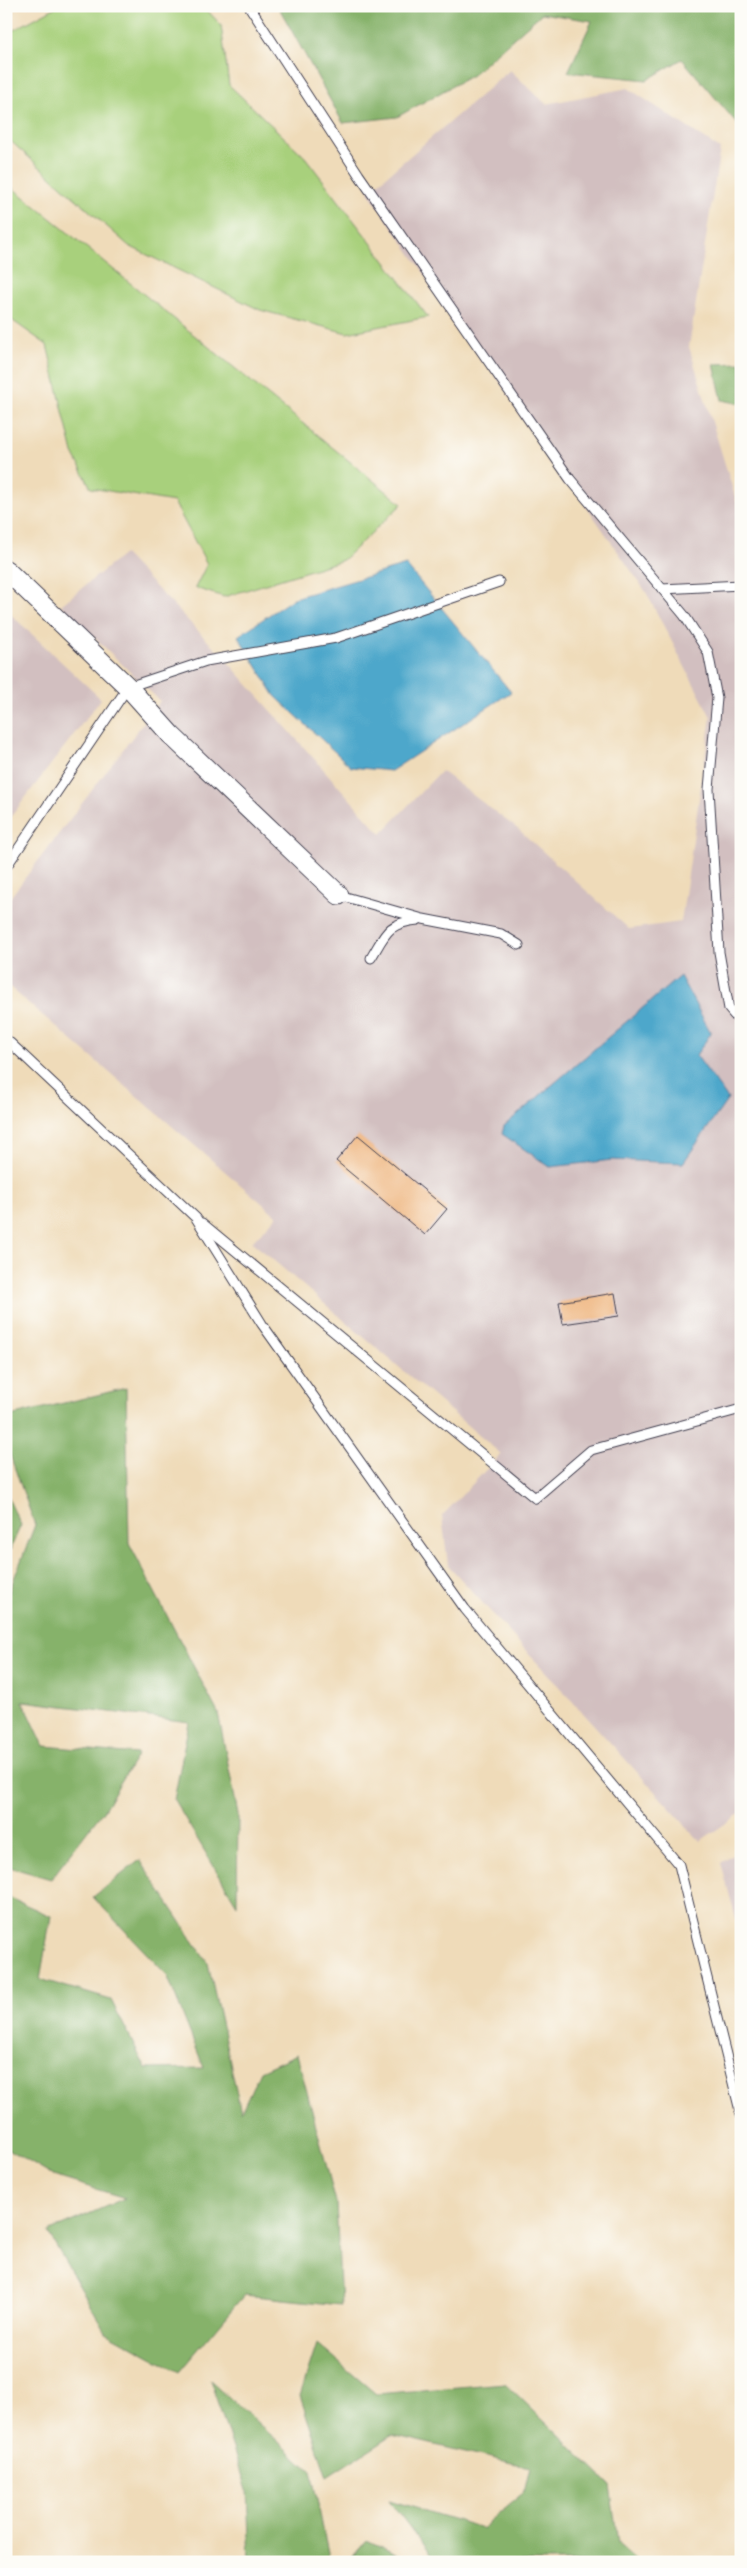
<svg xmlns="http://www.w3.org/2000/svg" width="747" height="2568" viewBox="0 0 747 2568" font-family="'Gentium Book Plus',serif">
<rect width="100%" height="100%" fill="#fdfcf7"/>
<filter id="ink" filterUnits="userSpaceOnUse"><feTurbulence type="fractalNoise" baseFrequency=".02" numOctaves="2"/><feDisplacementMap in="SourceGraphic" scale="10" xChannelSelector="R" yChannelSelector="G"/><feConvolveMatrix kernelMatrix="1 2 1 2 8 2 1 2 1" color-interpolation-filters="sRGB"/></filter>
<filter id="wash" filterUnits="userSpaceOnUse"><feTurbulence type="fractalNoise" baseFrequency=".0096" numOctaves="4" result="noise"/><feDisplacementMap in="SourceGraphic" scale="20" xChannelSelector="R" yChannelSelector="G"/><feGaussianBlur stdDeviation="1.12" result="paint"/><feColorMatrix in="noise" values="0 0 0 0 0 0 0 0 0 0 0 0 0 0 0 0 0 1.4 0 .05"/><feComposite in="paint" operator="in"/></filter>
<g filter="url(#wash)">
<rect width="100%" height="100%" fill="#efdbb9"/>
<g fill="#d2bfc0">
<polygon points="510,70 546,104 628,88 720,149 689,347 741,516 741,1813 700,1841 448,1565 442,1516 501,1454 252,1242 277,1216 6,984 6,903 160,701 61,605 124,554 227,661 381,834 441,771 519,830 629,929 681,922 711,717 646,592 368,192"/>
<polygon points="6,610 101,699 6,823"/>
<polygon points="741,1849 741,1938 721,1863"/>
</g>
<g fill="#a8d07b" stroke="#65795b">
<polygon points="58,6 203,6 221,25 229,85 305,157 428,317 347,333 260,310 129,246 6,137 6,34"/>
<polygon points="6,183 39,209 402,504 343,560 224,597 195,588 207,564 174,502 91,488 73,453 47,345 6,316"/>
</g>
<g fill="#86b26b" stroke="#546a53">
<polygon points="278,6 741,6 741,128 682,59 647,80 568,72 592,21 542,13 472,75 397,117 343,123"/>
<polygon points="741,363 741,404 722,400 714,364"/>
<polygon points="126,1388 129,1543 218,1713 238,1814 237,1905 174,1800 189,1722 23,1701 44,1746 138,1754 103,1811 51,1879 6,1866 6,1599 35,1525 6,1444 6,1417"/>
<polygon points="6,1494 21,1525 6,1559"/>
<polygon points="140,1860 208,1963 241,2112 260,2071 297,2054 336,2202 341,2305 244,2295 179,2372 106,2332 48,2232 125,2198 53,2176 6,2148 6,1896 51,1916 40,1979 111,2000 146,2069 204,2068 167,1975 93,1897"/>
<polygon points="317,2344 376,2394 505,2383 610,2485 618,2543 639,2562 436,2562 389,2500 482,2528 524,2493 530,2467 392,2435 327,2477 300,2396"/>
<polygon points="210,2380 311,2471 330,2562 250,2562 247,2490"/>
<polygon points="367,2540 412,2562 348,2562"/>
</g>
<g fill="#4ea7cb" stroke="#386483">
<polygon points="406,565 511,692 391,771 351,767 275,696 238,636 294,598"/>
<polygon points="680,976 711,1033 696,1055 728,1099 683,1163 612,1160 550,1167 502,1134 504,1126"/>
</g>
<g id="blocks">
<g fill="#ecaa6d">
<polygon points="358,1135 447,1209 425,1235 336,1161"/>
<polygon points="615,1293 619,1316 563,1324 559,1302"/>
</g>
</g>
</g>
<g filter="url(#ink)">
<use href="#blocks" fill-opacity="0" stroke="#413e4e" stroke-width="1"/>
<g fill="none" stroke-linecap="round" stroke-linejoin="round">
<g stroke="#413e4e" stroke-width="11">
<g id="lane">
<polyline points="249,6 359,175 570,479 684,615 708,652 717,698 709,789 719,952 729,1009 741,1023"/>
<polyline points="662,589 741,585"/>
<polyline points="6,867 128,687 206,661 336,638 499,582"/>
<polyline points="339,895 423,919 501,934 519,945"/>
<path d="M371,958C386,933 387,923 418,920"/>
<polyline points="6,1039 196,1218 262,1324 465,1609 679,1865 741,2115"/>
<polyline points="202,1223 535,1498 591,1450 741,1409"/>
</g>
</g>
<g stroke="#413e4e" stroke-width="21">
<polyline id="street" points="6,570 128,687 171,735 339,895"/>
</g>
<use href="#lane" stroke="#fff" stroke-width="9"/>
<use href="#street" stroke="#fff" stroke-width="19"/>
</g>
</g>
<rect width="747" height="2568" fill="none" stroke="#fdfcf7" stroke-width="25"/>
</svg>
